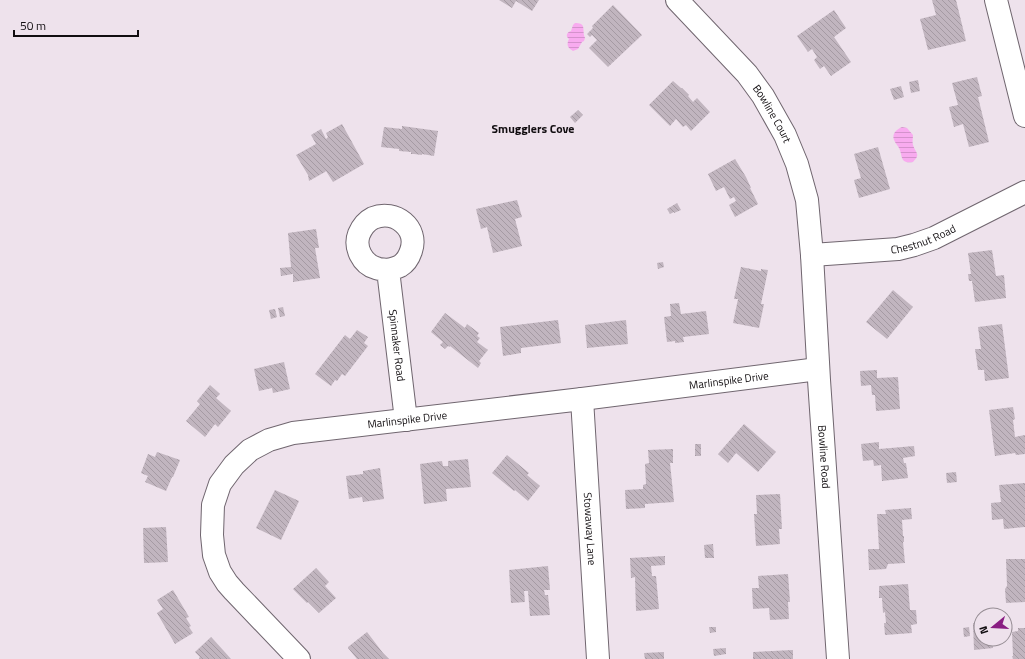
<svg xmlns="http://www.w3.org/2000/svg" width="1025" height="659" viewBox="0 0 1025 659" font-family="'Titillium Web',sans-serif">
<defs>
<pattern id="water-rules" width="6" height="5" patternUnits="userSpaceOnUse"><rect width="6" height="5" fill="#f8abef"/><path d="M0 2.5h6" fill="none" stroke="#d492cc"/></pattern>
<pattern id="building-back-hatch" width="6" height="6" patternUnits="userSpaceOnUse"><rect width="6" height="6" fill="#c1b5bf"/><path d="M-1 5l2 2M0 0l6 6M5-1l2 2" fill="none" stroke="#a59aa3"/></pattern>
</defs>
<rect width="100%" height="100%" fill="#eee2ec"/>
<g fill="url(#water-rules)">
<path d="M575,23C585,23 583,27 584,35C585,40 586,35 584,41L582,42L578,49L573,51C568,48 566,45 569,39C565,36 567,32 571,31L573,25Z"/>
<path d="M902,127L907,128L913,135C913,138 912,142 913,145C916,154 921,154 913,162C899,164 903,155 899,148C898,146 896,144 895,142C891,135 895,130 902,127Z"/>
</g>
<g fill="url(#building-back-hatch)">
<polygon points="499,0 539,0 532,11 516,1 512,8"/>
<polygon points="932,0 956,0 966,41 928,50 920,19 936,15"/>
<polygon points="613,5 642,35 608,67 589,48 597,40 592,35 590,37 587,34 593,28 592,26"/>
<polygon points="834,10 846,28 834,37 851,62 831,76 824,66 820,69 814,60 817,57 812,49 808,52 797,36"/>
<polygon points="977,77 982,96 978,97 989,142 969,147 963,124 954,127 949,107 958,105 952,83"/>
<polygon points="918,80 920,91 911,93 909,82"/>
<polygon points="673,81 681,88 682,88 689,95 688,96 693,102 697,98 710,112 691,131 686,125 683,127 676,119 670,126 649,105"/>
<polygon points="901,86 904,97 894,100 890,89"/>
<polygon points="578,110 583,115 575,123 570,117"/>
<polygon points="342,124 364,164 333,182 326,171 325,172 309,181 308,175 296,155 316,144 311,135 321,129 326,139 328,137 326,133"/>
<polygon points="402,126 438,131 434,156 422,154 422,155 414,154 411,154 411,152 399,151 399,149 381,147 384,127 402,129"/>
<polygon points="878,147 890,189 859,198 854,180 861,178 854,154"/>
<polygon points="735,159 746,177 751,188 750,188 758,204 735,217 729,205 736,201 734,197 730,199 724,187 716,191 708,174"/>
<polygon points="517,200 522,217 515,219 522,246 493,253 487,227 481,229 476,209"/>
<polygon points="677,203 681,210 674,213 674,212 670,214 667,209"/>
<polygon points="316,229 319,248 315,248 320,278 293,282 293,274 281,276 280,268 291,267 288,233"/>
<polygon points="992,250 996,276 1004,275 1006,298 975,302 972,281 969,281 968,274 971,274 968,253"/>
<polygon points="663,262 664,267 658,269 657,263"/>
<polygon points="741,267 761,271 761,269 768,270 761,304 764,304 759,328 733,323 738,299 734,299"/>
<polygon points="893,290 913,307 887,339 866,322"/>
<polygon points="679,303 681,314 706,311 709,334 683,337 684,342 675,343 675,341 667,342 664,317 671,316 670,304"/>
<polygon points="283,307 285,316 280,317 278,308"/>
<polygon points="275,309 277,317 271,319 269,310"/>
<polygon points="445,313 465,328 467,324 479,333 477,336 480,338 477,342 488,350 479,361 481,363 478,368 450,346 450,347 448,346 445,349 440,345 443,342 431,332"/>
<polygon points="558,320 561,343 521,348 521,353 503,356 500,327"/>
<polygon points="626,320 628,344 587,348 585,325"/>
<polygon points="1002,324 1009,378 985,381 984,370 978,370 975,349 981,349 978,327"/>
<polygon points="357,330 368,337 364,343 368,346 345,376 342,374 337,381 335,380 331,386 315,374 345,335 350,339"/>
<polygon points="284,362 290,389 273,393 272,388 259,391 254,369"/>
<polygon points="877,370 877,378 898,377 900,409 876,411 875,395 872,395 871,385 861,386 860,371"/>
<polygon points="210,385 220,394 216,398 231,411 218,427 215,424 205,437 186,421 200,404 197,401"/>
<polygon points="1013,407 1015,419 1013,420 1015,437 1025,435 1025,454 1016,455 1015,453 995,456 989,410"/>
<polygon points="744,424 776,452 758,472 736,453 728,463 718,454"/>
<polygon points="879,442 879,449 914,446 915,456 903,458 904,463 906,463 908,478 882,481 881,465 874,466 873,460 863,461 861,444"/>
<rect x="695" y="444" width="6" height="12"/>
<polygon points="673,449 673,463 670,463 674,502 645,504 645,508 626,509 625,490 643,489 643,485 646,484 645,464 649,463 648,450"/>
<polygon points="157,452 180,460 173,477 172,477 166,491 145,482 148,476 141,473 148,454 155,457"/>
<polygon points="507,455 529,473 527,475 540,486 528,501 515,490 514,491 492,473"/>
<polygon points="468,459 471,487 446,489 447,501 424,504 420,464 442,461 443,466 448,466 448,461"/>
<polygon points="380,468 384,499 363,502 362,497 349,499 346,476 363,474 363,471"/>
<polygon points="956,472 957,482 947,483 946,473"/>
<polygon points="1025,483 1025,527 1004,529 1003,519 992,520 991,503 1001,502 999,485"/>
<polygon points="275,490 299,501 281,540 256,528"/>
<polygon points="780,494 782,529 779,529 780,544 756,546 754,514 757,514 756,495"/>
<polygon points="911,508 912,519 902,520 903,536 904,536 904,542 903,542 905,563 888,564 886,569 869,570 868,549 879,549 877,514 886,514 885,510"/>
<polygon points="166,527 168,562 144,563 143,528"/>
<polygon points="713,544 714,558 705,558 704,545"/>
<polygon points="665,556 665,565 651,566 652,576 656,576 659,609 636,611 635,577 631,578 630,558"/>
<polygon points="1006,559 1025,559 1025,602 1006,603 1005,589 1007,586"/>
<polygon points="548,566 550,590 544,590 545,595 548,595 550,615 530,616 528,591 524,591 525,602 511,603 509,570"/>
<polygon points="316,568 329,582 325,586 336,598 319,613 308,602 307,603 293,589"/>
<polygon points="788,574 790,602 788,602 789,619 770,620 769,608 753,609 752,588 759,588 758,576"/>
<polygon points="908,584 910,610 916,610 917,624 911,625 912,633 885,635 884,623 886,623 885,612 883,613 882,598 879,598 879,586"/>
<polygon points="173,590 189,617 186,618 191,626 189,627 193,633 175,644 157,613 163,609 157,600"/>
<polygon points="973,623 981,623 981,639 993,639 993,648 974,650"/>
<polygon points="709,627 716,627 716,632 710,633"/>
<polygon points="969,627 970,636 964,637 963,628"/>
<polygon points="1018,628 1025,628 1025,659 1013,659 1012,656 1013,656 1012,632 1018,631"/>
<polygon points="367,632 383,653 389,659 357,659 348,648 348,647"/>
<polygon points="211,637 223,650 231,659 199,659 199,658 200,657 195,652"/>
<polygon points="726,648 726,654 714,656 713,649"/>
<polygon points="793,650 793,659 753,659 753,652"/>
<polygon points="664,652 664,659 645,659 644,653"/>
</g>
<g fill="none" stroke-linecap="round" stroke-linejoin="round">
<g stroke="#70666f" stroke-width="24">
<g id="minor">
<path id="s1" d="M677,0L747,74L763,96L785,135L797,164L807,200L812,255L819,380L838,659"/>
<polyline points="996,0 1025,116"/>
<path id="s2" d="M812,255L898,249L914,245L934,238L1025,192"/>
<path id="s3" d="M388,270C385,269 380,270 376,268C362,264 354,247 359,234C362,227 367,221 373,218C395,209 419,228 411,251C409,257 405,263 400,266C396,268 392,269 388,270L406,420"/>
<path id="s4" d="M582,399L598,659"/>
<path id="s5" d="M299,659L234,591L227,583L220,572L214,555L212,535L213,505L220,484L234,465L250,450L269,440L293,433L582,399L818,369"/>
</g>
</g>
<use href="#minor" stroke="#fff" stroke-width="22"/>
</g>
<g text-anchor="middle" dominant-baseline="central" stroke-width="3" stroke-linejoin="round" paint-order="stroke">
<g font-size="11" fill="#110d10" stroke="#eee2ec">
<text stroke="none"><textPath href="#s1" startOffset="149">Bowline Court</textPath></text>
<text stroke="none"><textPath href="#s2" startOffset="113">Chestnut Road</textPath></text>
<text stroke="none"><textPath href="#s3" startOffset="247">Spinnaker Road</textPath></text>
<text stroke="none"><textPath href="#s5" startOffset="739">Marlinspike Drive</textPath></text>
<text stroke="none"><textPath href="#s5" startOffset="415">Marlinspike Drive</textPath></text>
<text stroke="none"><textPath href="#s1" startOffset="500">Bowline Road</textPath></text>
<text stroke="none"><textPath href="#s4" startOffset="130">Stowaway Lane</textPath></text>
</g>
<g font-size="12" font-weight="bold" fill="#110d10" stroke="#eee2ec">
<text x="533" y="128">Smugglers Cove</text>
</g>
</g>
<g transform="translate(993 627) rotate(252)"><circle r="19" fill="#eee2ec" stroke="#968d94"/>
<path d="M0-3L7 15L0 10L-7 15Z" fill="#891d82"/>
<text y="-6" font-size="11" font-weight="bold" text-anchor="middle" fill="#110d10">N</text>
</g>
<path d="M14 30v6h124v-6" fill="none" stroke="#110d10" stroke-width="2"/>
<text x="20" y="30" font-size="12" fill="#110d10" stroke="#eee2ec" stroke-width="3" paint-order="stroke">50 m</text>
</svg>
